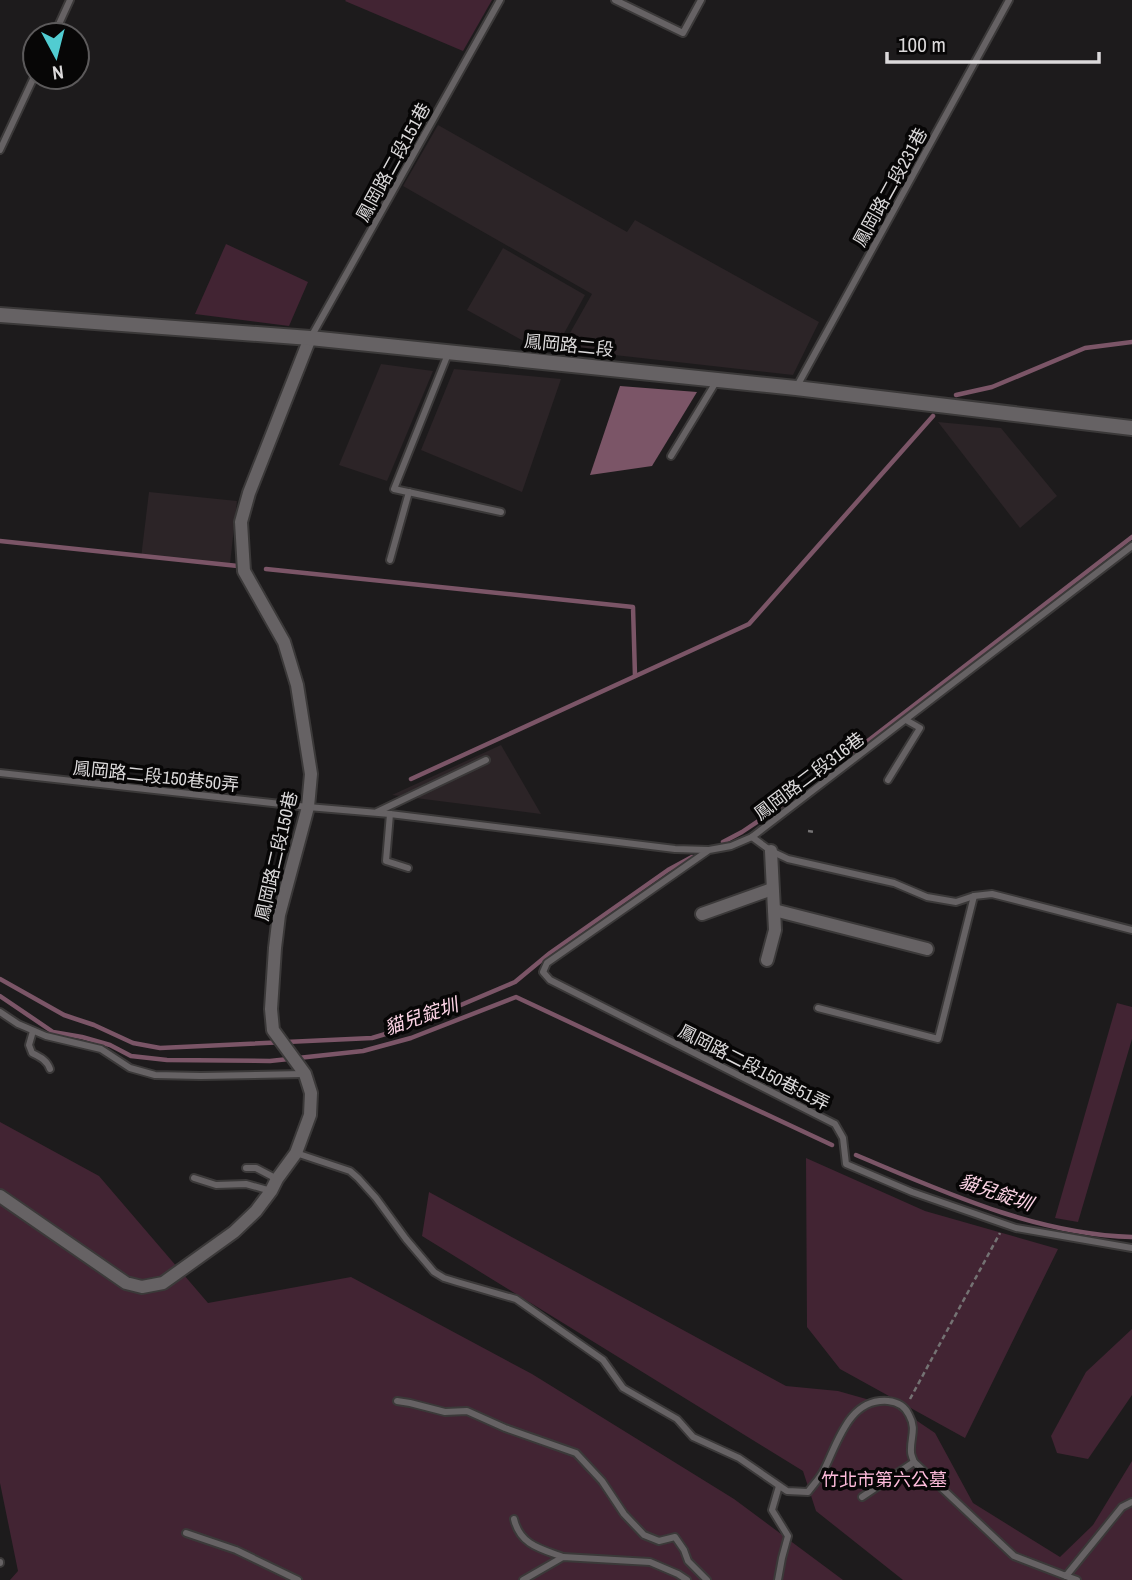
<svg xmlns="http://www.w3.org/2000/svg" width="1132" height="1580" viewBox="0 0 1132 1580" font-family="'Archivo Narrow','Noto Sans TC',sans-serif">
<rect width="100%" height="100%" fill="#1d1b1c"/>
<g fill="#2c2427">
<polygon points="438,125 627,232 635,220 819,322 793,375 561,349 592,294 403,186"/>
<polygon points="503,248 585,295 556,348 529,344 467,310"/>
<polygon points="381,364 433,371 387,481 339,465"/>
<polygon points="454,369 561,379 522,492 421,450"/>
<polygon points="938,422 1001,428 1057,496 1020,528"/>
<polygon points="149,492 237,501 230,564 141,558"/>
<polygon points="501,745 541,814 392,795"/>
</g>
<g fill="#422433">
<polygon points="346,0 492,0 463,51 345,1"/>
<polygon points="226,244 308,282 289,326 195,314"/>
<polygon points="1117,1003 1132,1007 1132,1039 1078,1222 1055,1218"/>
<polygon points="0,1122 99,1176 208,1303 351,1277 532,1374 734,1499 843,1580 10,1580 18,1571 0,1483"/>
<polygon points="806,1158 925,1211 1058,1249 965,1438 840,1369 807,1327"/>
<polygon points="429,1192 786,1386 838,1391 898,1408 935,1433 973,1503 1060,1557 1093,1525 1132,1461 1132,1580 903,1580 816,1511 803,1471 422,1236"/>
<polygon points="1132,1329 1132,1395 1088,1459 1057,1453 1051,1436 1086,1372"/>
</g>
<polygon fill="#7b5567" points="620,386 697,392 652,466 590,475"/>
<g fill="none" stroke-linecap="round" stroke-linejoin="round">
<g stroke="#7b5567" stroke-width="4.5">
<polyline points="956,395 992,387 1085,348 1132,342"/>
<polyline points="0,541 238,566"/>
<polyline points="266,569 633,607 635,676"/>
<polyline points="411,779 749,624 933,416"/>
<polyline points="723,842 742,832 803,791 1132,537"/>
<polyline points="0,979 64,1015 94,1025 133,1043 160,1048 372,1038 409,1027 515,982 550,953 668,870 692,857"/>
<polyline points="0,996 53,1032 82,1037 110,1045 131,1056 167,1060 270,1061 363,1051 411,1038 516,997 832,1145"/>
<path d="M856,1155C944,1192 1035,1234 1132,1237"/>
</g>
<g stroke="#3b3939" stroke-width="10">
<g id="service">
<polyline points="615,0 683,33 701,0"/>
<polyline points="54,35 70,0"/>
<polyline points="0,150 35,75"/>
<polyline points="311,337 500,0"/>
<polyline points="448,354 394,489 501,512"/>
<polyline points="796,388 1009,0"/>
<polyline points="671,456 716,382"/>
<polyline points="1132,546 752,837 731,846 709,850 547,963 543,972 550,980 835,1124 843,1138 846,1164 912,1192 1016,1228 1132,1248"/>
<polyline points="390,560 409,492"/>
<polyline points="0,773 308,807 390,814 675,849 708,850"/>
<polyline points="888,780 920,728 906,720"/>
<polyline points="377,812 486,760"/>
<polyline points="390,814 386,861 408,868"/>
<polyline points="752,837 771,851 788,859 894,883 927,897 956,902 974,896 992,894 1132,930"/>
<polyline points="818,1008 938,1039 974,896"/>
<polyline points="0,1012 18,1024 46,1036 101,1049 130,1068 155,1075 201,1076 303,1074"/>
<path d="M33,1031L29,1045L32,1053C40,1057 47,1060 50,1069"/>
<path d="M296,1153L350,1171L358,1178L376,1198L406,1239L434,1272L444,1278L457,1282L516,1299L603,1360L623,1388L677,1419L693,1437L739,1458L787,1491L808,1492C813,1485 820,1478 824,1470C838,1442 849,1398 888,1401C898,1402 905,1406 909,1415C917,1429 910,1438 911,1452C911,1455 913,1459 914,1462L1014,1556L1066,1576L1122,1507L1132,1502"/>
<polyline points="246,1168 256,1168 277,1179"/>
<polyline points="194,1178 216,1185 246,1184 271,1191"/>
<polyline points="397,1401 410,1403 445,1412 467,1411 505,1428 576,1453 602,1481 624,1514 644,1535 659,1541 675,1537 684,1550 688,1561 707,1580"/>
<polyline points="862,1497 914,1462"/>
<path d="M514,1519C520,1545 541,1549 563,1557"/>
<polyline points="186,1533 236,1550 298,1580"/>
<polyline points="0,1562 0,1563"/>
<polyline points="1066,1576 1077,1580"/>
<polyline points="523,1580 563,1557 650,1562 678,1574 687,1580"/>
<polyline points="778,1580 782,1558 788,1536 772,1510 779,1486"/>
</g>
</g>
<g stroke="#3b3939" stroke-width="16">
<g id="minor">
<polyline points="774,910 927,949"/>
<polyline points="702,914 772,889"/>
<polyline points="767,960 775,930 771,851"/>
<polyline points="0,1196 126,1283 142,1287 163,1283 234,1232 256,1211 271,1191 277,1179 296,1153 310,1115 311,1093 305,1074 273,1030 271,1009 275,948 279,915 308,807 311,774 297,685 284,642 244,571 241,522 249,493 310,338"/>
</g>
</g>
<g stroke="#3b3939" stroke-width="18">
<polyline id="tertiary" points="0,315 310,338 796,388 1132,428"/>
</g>
<g stroke="#747273" stroke-width="2.5" stroke-dasharray="5 3.5" stroke-linecap="butt">
<polyline points="808,831 815,832"/>
<polyline points="910,1399 1000,1233"/>
</g>
<use href="#service" stroke="#666264" stroke-width="6"/>
<use href="#minor" stroke="#666264" stroke-width="12"/>
<use href="#tertiary" stroke="#666264" stroke-width="14"/>
</g>
<g text-anchor="middle" dominant-baseline="central" stroke-width="7" stroke-linejoin="round" paint-order="stroke">
<g font-size="18" fill="#dbd9da" stroke="#070606">
<text transform="translate(393 162) rotate(-61)">鳳岡路二段151巷</text>
<text transform="translate(890 187) rotate(-61)">鳳岡路二段231巷</text>
<text transform="translate(569 345) rotate(6)">鳳岡路二段</text>
<text transform="translate(156 776) rotate(6)">鳳岡路二段150巷50弄</text>
<text transform="translate(809 776) rotate(-37)">鳳岡路二段316巷</text>
<text transform="translate(276 856) rotate(-77)">鳳岡路二段150巷</text>
<text transform="translate(754 1067) rotate(27)">鳳岡路二段150巷51弄</text>
</g>
<g font-size="18" fill="#febbdb" stroke="#070606">
<text x="884" y="1479">竹北市第六公墓</text>
</g>
<g font-size="19" font-style="italic" fill="#fcd3e5" stroke="#070606">
<text transform="translate(421 1016) rotate(-19)">貓兒錠圳</text>
<text transform="translate(996 1192) rotate(19)">貓兒錠圳</text>
</g>
</g>
<g transform="translate(56 56) rotate(173)"><circle r="33" fill="#070606" stroke="#5c5a5b" stroke-width="2"/>
<path d="M0-5L12 26L0 18L-12 26Z" fill="#51ccd1"/>
<text y="-10" font-size="19" font-weight="bold" text-anchor="middle" fill="#dbd9da">N</text>
</g>
<path d="M887 52v10h212v-10" fill="none" stroke="#dbd9da" stroke-width="3.5"/>
<text x="898" y="52" font-size="21" fill="#dbd9da" stroke="#070606" stroke-width="5" paint-order="stroke">100 m</text>
</svg>
